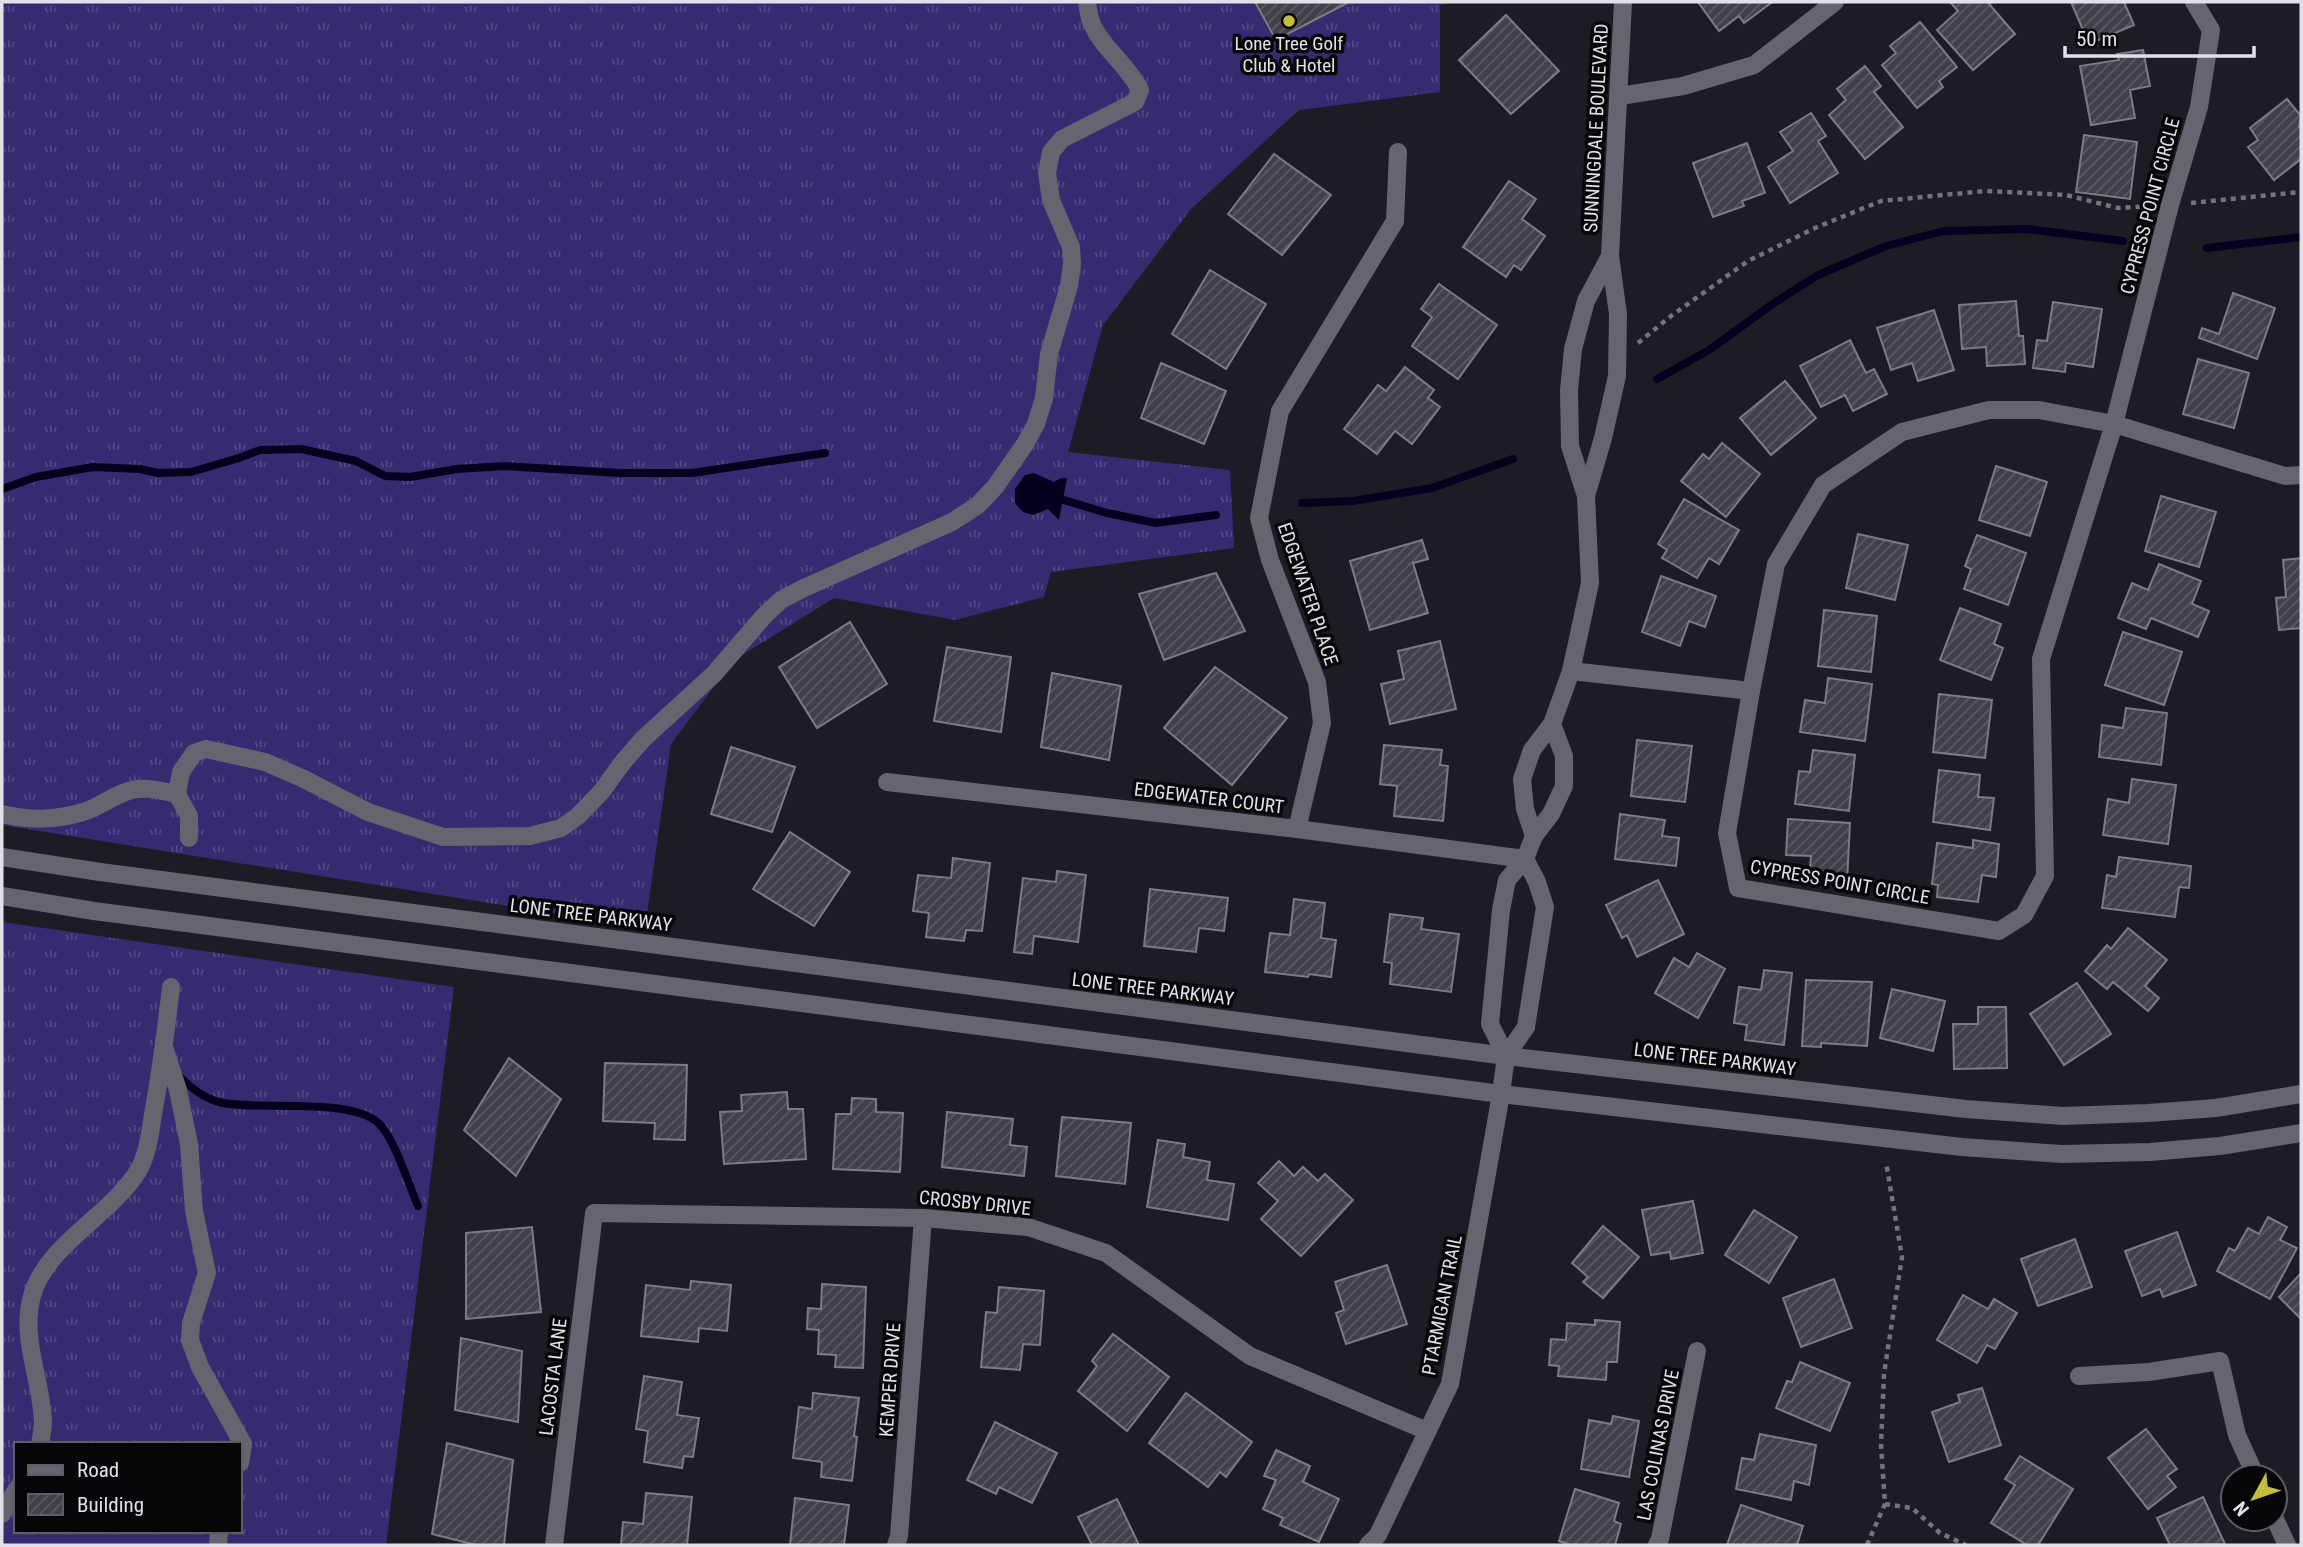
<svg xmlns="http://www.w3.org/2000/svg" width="2303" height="1547" viewBox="0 0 2303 1547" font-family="'Roboto Condensed',sans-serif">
<defs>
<pattern id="grass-tufts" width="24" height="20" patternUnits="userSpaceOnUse" patternTransform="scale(1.75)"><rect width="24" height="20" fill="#372a71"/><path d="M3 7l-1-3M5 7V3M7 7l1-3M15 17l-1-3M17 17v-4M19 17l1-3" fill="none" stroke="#544985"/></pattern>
<pattern id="building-hatch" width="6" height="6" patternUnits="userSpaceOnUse" patternTransform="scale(1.75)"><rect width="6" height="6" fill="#404049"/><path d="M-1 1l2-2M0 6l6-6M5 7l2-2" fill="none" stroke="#5b5b63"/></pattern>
</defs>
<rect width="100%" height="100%" fill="#1c1c24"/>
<g fill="url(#grass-tufts)" fill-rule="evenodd">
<polygon points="2,2 1454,2 1440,5 1440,92 1299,110 1191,209 1103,325 1068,452 1230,470 1234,548 1051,572 1044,597 955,620 834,598 734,660 671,744 645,928 2,825"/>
<path d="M2,922L454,987L386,1545H2ZM16,1444H240V1531H16Z"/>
</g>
<polygon fill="#06001e" points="1034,473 1054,482 1061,478 1067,478 1059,520 1048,509 1033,515 1023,512 1015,503 1015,489 1025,475"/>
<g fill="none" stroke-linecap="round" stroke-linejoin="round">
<g stroke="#06001e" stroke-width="8">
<polyline points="2207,248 2301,237"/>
<polyline points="1657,379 1709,350 1774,303 1818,275 1886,246 1944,231 2027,229 2123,241"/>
<polyline points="2,489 36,477 93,467 140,469 158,473 191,472 239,458 260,450 301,449 356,461 385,476 410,477 457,469 505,466 620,473 692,473 825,453"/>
<polyline points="1054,497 1107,513 1156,523 1216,515"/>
<polyline points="1302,503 1353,501 1432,488 1513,459"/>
<path d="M179,1076C190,1087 203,1098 219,1102C257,1112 358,1095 382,1127C397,1146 408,1183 418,1206"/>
</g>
</g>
<g fill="url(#building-hatch)" stroke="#7b7b85" stroke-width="2">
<polygon points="1255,2 1349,2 1276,40"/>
<polygon points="1698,2 1769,2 1771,3 1744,23 1739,16 1719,31"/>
<polygon points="1950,2 1992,2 1989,4 2015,34 1973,70 1937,30 1958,11"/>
<polygon points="2071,2 2124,2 2134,25 2089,44"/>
<polygon points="1506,15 1559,71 1511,114 1459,60"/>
<polygon points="1920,22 1957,67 1939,81 1943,87 1917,108 1882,65 1896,53 1890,46"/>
<polygon points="2143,50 2150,86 2130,90 2135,118 2091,125 2080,66 2119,60 2117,54"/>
<polygon points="1865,66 1881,86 1874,92 1903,127 1865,159 1829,115 1846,100 1837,89"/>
<polygon points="2287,99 2301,116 2299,127 2301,129 2301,159 2274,180 2248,147 2258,140 2250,128"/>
<polygon points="1811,113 1826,136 1818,141 1838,173 1790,203 1768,167 1793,151 1780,132"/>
<polygon points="2084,135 2137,142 2130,199 2076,192"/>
<polygon points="1747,143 1765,193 1742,201 1744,206 1713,217 1693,163"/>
<polygon points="1274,154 1331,195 1282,255 1228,214"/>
<polygon points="1509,181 1536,199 1522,219 1545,236 1521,270 1514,265 1506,277 1463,247"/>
<polygon points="1210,270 1266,304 1226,369 1172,334"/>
<polygon points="1439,284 1497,325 1458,379 1412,346 1432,317 1421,309"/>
<polygon points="2233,293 2275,308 2257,359 2199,338 2202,328 2219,334"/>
<polygon points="2016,301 2019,336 2023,336 2025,364 1987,366 1986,347 1962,349 1959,305"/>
<polygon points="2053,302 2102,309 2093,367 2066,363 2065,372 2033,368 2037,340 2047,341"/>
<polygon points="1934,310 1954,370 1918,381 1912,363 1891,370 1877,328"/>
<polygon points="1850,340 1866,373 1874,369 1887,394 1853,411 1845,395 1821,407 1800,366"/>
<polygon points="2198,359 2249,373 2234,428 2183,414"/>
<polygon points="1161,363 1226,391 1204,444 1141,418"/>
<polygon points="1405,367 1434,390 1428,398 1440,407 1412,444 1395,431 1377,454 1344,429 1378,385 1386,391"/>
<polygon points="1785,381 1816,418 1771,455 1740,418"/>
<polygon points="1722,443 1760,474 1726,517 1681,481 1703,454 1709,459"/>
<polygon points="1996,466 2047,482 2030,536 1979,520"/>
<polygon points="2161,496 2216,512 2199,567 2145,551"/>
<polygon points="1684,499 1739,530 1719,564 1709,558 1697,578 1662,558 1667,550 1658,544"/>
<polygon points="1858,534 1908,545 1895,600 1846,588"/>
<polygon points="1977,535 2026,553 2008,605 1964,589 1971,569 1965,566"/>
<polygon points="1422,540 1428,559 1413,563 1428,613 1370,630 1350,561"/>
<polygon points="2301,558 2301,628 2279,630 2276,598 2286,597 2283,560"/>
<polygon points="2159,564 2201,581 2192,604 2209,611 2198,637 2151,618 2146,629 2118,618 2132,583 2148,590"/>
<polygon points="1216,573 1245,631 1164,660 1139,594"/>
<polygon points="1661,576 1716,596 1705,627 1689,621 1680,646 1642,632"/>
<polygon points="1960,608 2001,624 1994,644 2003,648 1991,680 1940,660"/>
<polygon points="1824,610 1877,616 1871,672 1818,666"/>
<polygon points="850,622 887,684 817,728 779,667"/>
<polygon points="2123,632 2182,652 2164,705 2105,685"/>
<polygon points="1440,641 1456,709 1390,724 1381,684 1404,679 1398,651"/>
<polygon points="947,647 1011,657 1001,732 934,721"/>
<polygon points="1215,667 1287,718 1232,785 1164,728"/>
<polygon points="1052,673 1121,686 1109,760 1041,747"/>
<polygon points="1828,678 1872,684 1865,741 1800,732 1805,700 1825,703"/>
<polygon points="1939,694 1992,700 1985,758 1933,752"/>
<polygon points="2126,708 2167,713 2161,765 2099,757 2102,725 2123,728"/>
<polygon points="1637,740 1692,746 1685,802 1631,796"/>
<polygon points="1384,745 1442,750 1440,765 1448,766 1443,821 1394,816 1397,786 1380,784"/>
<polygon points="731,747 795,767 772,832 711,814"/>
<polygon points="1813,750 1855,755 1849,811 1795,804 1799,771 1810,772"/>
<polygon points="1939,770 1980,775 1978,797 1994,798 1990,830 1933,822"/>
<polygon points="2132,779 2176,785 2168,844 2103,835 2108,799 2129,803"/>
<polygon points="1620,814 1665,820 1662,836 1679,838 1676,866 1615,859"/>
<polygon points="1788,819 1850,823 1847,882 1809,879 1811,856 1786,855"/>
<polygon points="790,832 850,872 814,926 753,889"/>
<polygon points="1973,840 1999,844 1996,877 1982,875 1978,902 1937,897 1938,885 1932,884 1937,843 1973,848"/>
<polygon points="2119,857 2191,866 2189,888 2179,887 2175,917 2102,908 2107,875 2116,877"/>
<polygon points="953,858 990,863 982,931 966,930 964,941 926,937 929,913 913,911 918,875 951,878"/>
<polygon points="1057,871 1086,875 1078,942 1034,936 1032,954 1014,952 1023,878 1056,882"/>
<polygon points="1658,880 1684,934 1637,957 1627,935 1622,938 1606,905"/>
<polygon points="1150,889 1228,898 1224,931 1199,928 1196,952 1144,946"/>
<polygon points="1294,899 1325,903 1321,938 1336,940 1331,977 1309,974 1308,977 1265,972 1270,933 1290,935"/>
<polygon points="1390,914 1423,918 1421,929 1459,934 1451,992 1390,984 1392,963 1384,962"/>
<polygon points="2128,928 2167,960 2145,986 2159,998 2148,1011 2113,982 2107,989 2085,971 2107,945 2111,949"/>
<polygon points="1697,953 1725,969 1698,1018 1655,993 1674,958 1689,967"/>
<polygon points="1764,970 1792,973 1784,1045 1745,1040 1747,1025 1734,1023 1739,987 1761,990"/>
<polygon points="1806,980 1872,982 1867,1046 1821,1043 1821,1047 1802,1046"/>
<polygon points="2077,983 2111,1034 2064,1065 2030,1014"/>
<polygon points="1892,989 1945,1001 1933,1051 1880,1038"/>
<polygon points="1978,1007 2006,1007 2007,1068 1954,1069 1953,1024 1978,1024"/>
<polygon points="509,1058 561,1099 516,1176 464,1130"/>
<polygon points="605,1063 687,1065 685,1140 654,1139 655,1123 603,1121"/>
<polygon points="787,1092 788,1109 803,1109 806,1159 724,1164 720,1112 742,1111 741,1095"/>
<polygon points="852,1098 876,1099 876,1112 903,1113 900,1172 833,1169 836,1114 851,1114"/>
<polygon points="947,1112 1013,1119 1010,1145 1027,1147 1024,1176 942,1167"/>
<polygon points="1062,1117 1131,1123 1125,1184 1056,1176"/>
<polygon points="1158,1140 1185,1144 1183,1157 1210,1162 1207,1180 1234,1184 1228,1220 1147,1207"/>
<polygon points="1279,1161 1294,1176 1303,1167 1318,1181 1325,1174 1353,1200 1301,1256 1261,1219 1278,1201 1258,1183"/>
<polygon points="1693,1201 1703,1253 1671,1259 1670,1252 1651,1255 1642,1210"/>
<polygon points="1754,1210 1797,1237 1769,1283 1725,1255"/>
<polygon points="2268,1217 2287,1227 2280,1240 2297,1248 2270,1299 2217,1271 2229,1248 2235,1251 2248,1228 2259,1234"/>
<polygon points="1603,1226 1639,1257 1603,1298 1583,1282 1588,1277 1572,1263"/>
<polygon points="532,1227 541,1312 466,1319 466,1233"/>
<polygon points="2177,1232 2196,1285 2163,1297 2160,1289 2142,1296 2125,1251"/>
<polygon points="2075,1239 2092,1287 2038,1306 2021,1259"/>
<polygon points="1387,1265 1407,1324 1346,1344 1336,1313 1344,1310 1335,1282"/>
<polygon points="2301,1273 2301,1319 2279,1297"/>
<polygon points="1834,1279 1852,1328 1801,1347 1783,1298"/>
<polygon points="691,1281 731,1285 727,1331 699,1328 698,1342 641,1336 646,1285 690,1290"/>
<polygon points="822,1284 866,1287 863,1368 835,1367 836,1355 818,1354 819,1330 807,1329 808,1308 821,1309"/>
<polygon points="999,1287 1044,1291 1040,1345 1023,1344 1020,1370 981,1367 986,1312 997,1313"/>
<polygon points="1963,1295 1988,1309 1994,1299 2017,1313 1995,1349 1987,1345 1977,1363 1937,1340"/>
<polygon points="1595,1320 1620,1322 1617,1362 1607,1362 1606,1380 1558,1376 1559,1366 1549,1365 1551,1339 1566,1340 1567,1323 1595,1325"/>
<polygon points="1113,1334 1169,1377 1127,1431 1078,1391 1097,1366 1092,1361"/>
<polygon points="461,1338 522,1351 518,1422 455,1410"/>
<polygon points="1800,1362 1850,1383 1830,1431 1776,1408 1787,1381 1792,1382"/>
<polygon points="644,1376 682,1382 677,1415 699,1418 693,1457 684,1456 682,1468 644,1462 648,1431 636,1429"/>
<polygon points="1982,1388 2001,1445 1949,1462 1932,1412 1960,1402 1958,1395"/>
<polygon points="813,1393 859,1398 854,1436 857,1437 852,1481 821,1477 822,1462 793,1458 799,1407 812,1409"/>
<polygon points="1186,1393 1252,1442 1226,1477 1220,1472 1208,1487 1149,1443"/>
<polygon points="1613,1416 1639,1421 1629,1477 1581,1469 1589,1420 1611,1424"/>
<polygon points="995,1422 1057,1453 1032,1503 999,1487 996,1494 967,1480"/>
<polygon points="2146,1429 2177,1469 2167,1476 2176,1487 2148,1509 2108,1458"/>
<polygon points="1760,1434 1816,1445 1809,1485 1794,1481 1791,1500 1736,1489 1742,1458 1754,1460"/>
<polygon points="447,1443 513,1460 504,1545 476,1545 432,1534"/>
<polygon points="1276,1450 1310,1466 1303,1482 1339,1499 1319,1542 1280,1525 1283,1518 1263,1509 1276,1480 1264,1476"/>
<polygon points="2020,1456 2073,1489 2038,1545 2027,1545 1991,1523 2015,1485 2005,1479"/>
<polygon points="1575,1489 1619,1503 1614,1521 1621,1524 1615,1545 1571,1545 1559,1541"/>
<polygon points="646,1493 692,1497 687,1545 621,1545 623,1522 643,1524"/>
<polygon points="2203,1497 2225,1544 2170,1545 2157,1518"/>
<polygon points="795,1498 849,1505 844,1545 790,1545"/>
<polygon points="1117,1499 1139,1545 1092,1545 1078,1517"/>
<polygon points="1741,1505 1803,1526 1797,1545 1727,1545"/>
</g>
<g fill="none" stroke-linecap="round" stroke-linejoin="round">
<g stroke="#73737a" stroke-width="4.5" stroke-dasharray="5 5" stroke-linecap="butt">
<polyline points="2191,203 2301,192"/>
<polyline points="1638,343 1671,316 1748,261 1815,228 1881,201 1985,191 2066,195 2118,208 2151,206"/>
<polyline points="1885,1504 1912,1508 1940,1533 1966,1545"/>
<polyline points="1867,1545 1885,1504 1881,1445 1884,1374 1902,1257 1886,1162"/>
</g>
<g stroke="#65656f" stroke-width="18">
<polyline points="2194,2 2211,30 2199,107 2170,205 2114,424 2041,659 2045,876 2024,915 1999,931 1738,888 1727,833 1751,691 1776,564 1823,485 1902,432 1989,410 2039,410 2114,424 2285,476 2301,475"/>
<polyline points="1620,96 1683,86 1754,65 1835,2"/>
<polyline points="1586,496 1603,438 1617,376 1618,314 1610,256 1623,2"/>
<polyline points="1571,671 1751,691"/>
<polyline points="887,782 1297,829 1525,859"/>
<path d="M2,814C31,821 55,820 83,812C97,808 110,798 123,793C141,785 159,790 177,794"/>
<polyline points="1297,829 1322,723 1317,682 1270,560 1259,518 1280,411 1395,221 1398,152"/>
<polyline points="1534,836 1525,809 1522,779 1532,750 1552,724 1571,671 1590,583 1586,496 1570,446 1569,390 1573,349 1586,301 1610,256"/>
<path d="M189,838V816L177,794L181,772L194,753L206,749L265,762L304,779L368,812L443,837L530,836L561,828L578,816L602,791L623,762L643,739L714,674L764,616L781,600L804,588L952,522L978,505L995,487L1025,444L1036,424L1044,398L1049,354L1069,286L1072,264L1071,247L1051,200L1047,173L1051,152L1062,139L1135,102L1140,90C1128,65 1103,49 1092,24C1089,18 1088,9 1087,2"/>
<polyline points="2,857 100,872 1506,1056 1966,1109 2063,1116 2148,1113 2216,1108 2301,1094"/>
<polyline points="2,896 94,911 1501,1094 1962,1147 2062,1154 2150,1152 2220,1146 2301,1133"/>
<polyline points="165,1050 178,1090 189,1144 194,1211 207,1273 191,1323 190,1340 200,1367 243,1444 240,1463"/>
<polyline points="1506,1056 1490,1024 1501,910 1507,880 1525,859 1534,836 1551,814 1564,786 1564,756 1552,724"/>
<polyline points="2079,1376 2149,1372 2220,1361 2237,1435 2256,1477"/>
<path d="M40,1444C41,1437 43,1429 43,1423C42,1380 20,1339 32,1296C45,1246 111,1215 138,1171C148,1154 150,1133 153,1114C161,1072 166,1030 171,987"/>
<polyline points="2,1514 16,1490"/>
<polyline points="2275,1519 2287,1545"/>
<polyline points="218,1545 219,1531"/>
<polyline points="554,1545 594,1213 923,1218 1028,1227 1106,1253 1250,1356 1427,1431"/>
<polyline points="896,1545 899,1536 923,1218"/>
<polyline points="1368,1545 1378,1535 1450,1384 1501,1094 1506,1056 1526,1027 1545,907 1537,882 1525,859"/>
<polyline points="1657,1545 1660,1539 1697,1351"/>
</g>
</g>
<circle fill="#c2bd3f" stroke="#07070a" stroke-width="2.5" cx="1289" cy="21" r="7"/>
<g text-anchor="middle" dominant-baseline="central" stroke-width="7" stroke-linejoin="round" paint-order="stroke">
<g font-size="19" fill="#e1e1e7" stroke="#07070a">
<text x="1289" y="43">Lone Tree Golf<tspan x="1289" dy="22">Club &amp; Hotel</tspan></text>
</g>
<g font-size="19" fill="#e1e1e7" stroke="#07070a">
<text transform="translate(1596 128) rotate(-87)">SUNNINGDALE BOULEVARD</text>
<text transform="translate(2150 206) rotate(-75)">CYPRESS POINT CIRCLE</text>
<text transform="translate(1308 594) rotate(71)">EDGEWATER PLACE</text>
<text transform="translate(1209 798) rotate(7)">EDGEWATER COURT</text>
<text transform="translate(1840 882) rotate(10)">CYPRESS POINT CIRCLE</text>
<text transform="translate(591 915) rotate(7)">LONE TREE PARKWAY</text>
<text transform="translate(1153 989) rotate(7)">LONE TREE PARKWAY</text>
<text transform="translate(1715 1059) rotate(7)">LONE TREE PARKWAY</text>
<text transform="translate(975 1203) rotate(6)">CROSBY DRIVE</text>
<text transform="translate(1442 1305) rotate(-79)">PTARMIGAN TRAIL</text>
<text transform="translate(553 1377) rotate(-83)">LACOSTA LANE</text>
<text transform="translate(890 1380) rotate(-86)">KEMPER DRIVE</text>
<text transform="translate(1658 1445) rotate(-79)">LAS COLINAS DRIVE</text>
</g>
</g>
<rect width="2303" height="1547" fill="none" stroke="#e1e1e7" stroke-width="7"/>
<rect x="14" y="1442" width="228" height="91" fill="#07070a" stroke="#5e5e62" stroke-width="2"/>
<rect x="28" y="1465" width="35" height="10" fill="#65656f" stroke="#5e5e62" stroke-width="2"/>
<text x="77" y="1477" font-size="21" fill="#e1e1e7">Road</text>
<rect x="28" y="1494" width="35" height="21" fill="url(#building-hatch)" stroke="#5e5e62" stroke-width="2"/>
<text x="77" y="1512" font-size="21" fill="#e1e1e7">Building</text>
<g transform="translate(2254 1498) rotate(230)"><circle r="33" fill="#07070a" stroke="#5e5e62" stroke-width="2"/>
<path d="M0-5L12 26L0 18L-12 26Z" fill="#c2bd3f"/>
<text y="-10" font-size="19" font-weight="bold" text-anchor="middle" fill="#e1e1e7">N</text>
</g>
<path d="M2065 46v10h189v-10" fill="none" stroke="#e1e1e7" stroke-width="3.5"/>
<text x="2076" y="46" font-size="21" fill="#e1e1e7" stroke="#07070a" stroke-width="5" paint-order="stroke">50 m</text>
</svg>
